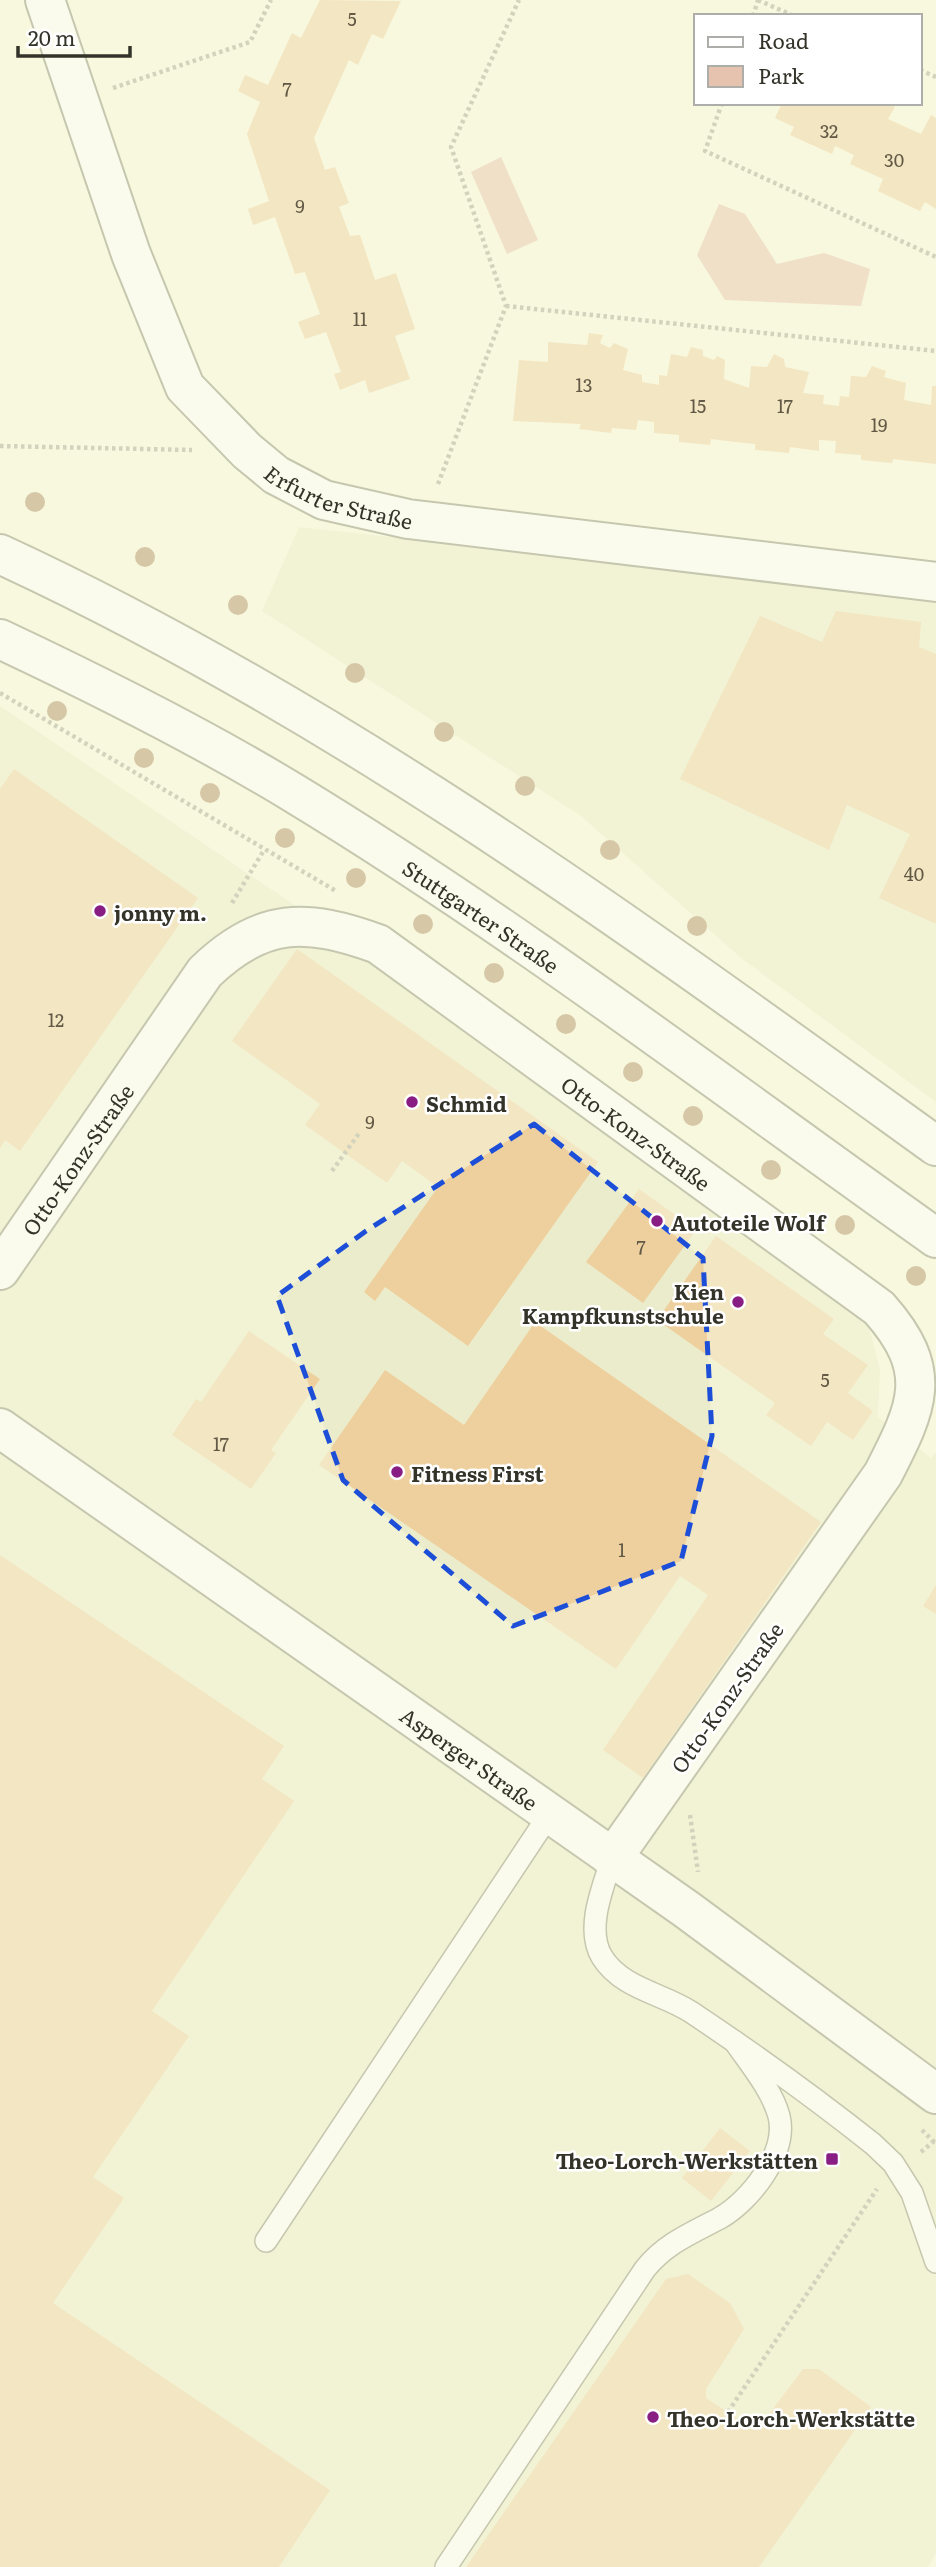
<svg xmlns="http://www.w3.org/2000/svg" width="936" height="2567" viewBox="0 0 936 2567" font-family="Literata,serif">
<rect width="100%" height="100%" fill="#f8f8df"/>
<g fill="#ebeccb">
<polygon points="299,527 936,596 936,1102 741,958 581,816 262,611"/>
<polygon points="0,706 373,958 847,1306 869,1327 880,1369 878,1417 931,1458 936,1452 936,2553 928,2567 0,2567"/>
</g>
<g fill="#e6c3ae">
<polygon points="501,157 538,240 507,254 471,172"/>
<polygon points="719,204 745,214 777,264 824,253 870,269 861,306 725,300 697,255"/>
</g>
<g fill="#eed09f">
<polygon points="320,0 401,1 383,39 372,34 358,65 349,60 314,138 325,170 335,167 349,203 339,207 350,236 360,235 375,280 396,273 415,329 395,336 410,379 369,393 365,380 340,390 334,374 341,372 326,332 305,339 298,322 320,314 305,272 295,274 275,217 253,225 248,209 269,201 247,134 260,102 238,91 245,75 268,85 292,33 301,38"/>
<polygon points="782,103 888,103 895,107 888,119 921,134 931,115 936,118 936,209 925,202 920,211 878,191 883,179 850,164 854,155 835,146 832,154 790,135 794,127 775,118"/>
<polygon points="589,333 603,335 600,343 610,348 614,343 628,349 623,370 642,375 642,382 659,385 659,375 667,376 671,354 687,357 691,347 703,350 703,356 714,360 717,356 725,360 724,379 749,388 751,366 767,367 774,354 784,359 785,367 809,372 803,393 824,395 823,404 839,406 840,396 849,397 851,376 866,377 872,366 886,371 884,377 906,383 904,400 931,405 932,386 936,386 936,464 893,459 892,463 861,460 861,455 835,453 836,441 819,440 819,451 790,447 789,453 755,450 755,444 735,442 711,439 710,445 679,442 679,435 654,433 654,422 638,420 636,430 612,428 611,433 579,429 581,424 513,421 519,360 548,362 548,342 587,345"/>
<polygon points="836,611 921,622 919,647 936,654 936,924 879,898 910,834 847,805 829,850 680,779 760,616 822,642"/>
<polygon points="14,769 198,898 20,1151 5,1140 0,1148 0,789"/>
<polygon points="297,949 598,1162 468,1346 385,1287 375,1301 364,1292 438,1187 402,1161 387,1183 305,1125 320,1104 232,1041"/>
<polygon points="639,1189 696,1230 643,1303 586,1262"/>
<polygon points="716,1236 834,1319 823,1334 868,1365 848,1393 873,1411 853,1440 827,1422 811,1446 766,1415 775,1403 657,1320"/>
<polygon points="535,1322 821,1522 643,1778 603,1750 708,1595 680,1576 616,1669 319,1465 385,1370 464,1425"/>
<polygon points="249,1331 320,1379 271,1450 276,1453 251,1489 172,1435 196,1399 201,1402"/>
<polygon points="0,1555 284,1746 262,1779 294,1801 152,2011 189,2036 93,2177 124,2198 53,2303 330,2490 279,2567 0,2567"/>
<polygon points="936,1585 936,1614 923,1606"/>
<polygon points="720,2128 750,2151 711,2201 682,2178"/>
<polygon points="688,2274 730,2303 744,2329 706,2389 706,2398 749,2426 763,2422 803,2369 819,2369 871,2407 759,2567 466,2567 666,2279"/>
</g>
<g fill="none" stroke-linecap="round" stroke-linejoin="round">
<g stroke="#8b8c75" stroke-width="24">
<g id="lane">
<path d="M612,1859C603,1887 585,1929 602,1957C622,1989 662,1993 691,2012C754,2054 814,2097 873,2144L893,2163L912,2193L936,2262"/>
<polyline points="266,2241 549,1815"/>
<path d="M446,2567L645,2269C666,2243 692,2233 720,2218C750,2201 788,2153 779,2116C772,2090 750,2064 735,2042"/>
</g>
</g>
<g stroke="#8b8c75" stroke-width="42">
<g id="street">
<path id="s1" d="M45,0L131,254L185,387L247,451L276,475L324,500L408,519L936,582"/>
<path id="s2" d="M0,1270L205,972C262,917 306,918 378,944L879,1308C935,1371 918,1406 883,1474L612,1859"/>
<path id="s3" d="M0,1428L686,1909L936,2094"/>
</g>
</g>
<g stroke="#8b8c75" stroke-width="42">
<g id="primary">
<path d="M0,554C338,710 635,929 936,1146"/>
<path id="s4" d="M0,639C100,686 198,735 292,792C516,928 723,1087 936,1238"/>
</g>
</g>
<g stroke="#a7a794" stroke-width="4.5" stroke-dasharray="3.5 3.5" stroke-linecap="butt">
<polyline points="758,0 794,16"/>
<polyline points="753,16 758,0"/>
<polyline points="920,70 936,77"/>
<polyline points="113,88 250,42 271,0"/>
<polyline points="722,103 705,151 936,257"/>
<polyline points="506,306 936,351"/>
<polyline points="0,446 192,450"/>
<polyline points="438,484 506,306 451,147 519,0"/>
<polyline points="0,693 336,891"/>
<polyline points="232,903 264,850"/>
<polyline points="332,1171 360,1132"/>
<polyline points="690,1815 698,1872"/>
<polyline points="922,2130 936,2144"/>
<polyline points="921,2152 934,2141"/>
<polyline points="728,2412 877,2189"/>
</g>
<use href="#lane" stroke="#fff" stroke-width="21"/>
<use href="#street" stroke="#fff" stroke-width="38"/>
<use href="#primary" stroke="#fff" stroke-width="38"/>
</g>
<g fill="#ae8d65">
<circle cx="35" cy="502" r="10"/>
<circle cx="145" cy="557" r="10"/>
<circle cx="238" cy="605" r="10"/>
<circle cx="355" cy="673" r="10"/>
<circle cx="57" cy="711" r="10"/>
<circle cx="444" cy="732" r="10"/>
<circle cx="144" cy="758" r="10"/>
<circle cx="525" cy="786" r="10"/>
<circle cx="210" cy="793" r="10"/>
<circle cx="285" cy="838" r="10"/>
<circle cx="610" cy="850" r="10"/>
<circle cx="356" cy="878" r="10"/>
<circle cx="423" cy="924" r="10"/>
<circle cx="697" cy="926" r="10"/>
<circle cx="494" cy="973" r="10"/>
<circle cx="566" cy="1024" r="10"/>
<circle cx="633" cy="1072" r="10"/>
<circle cx="693" cy="1116" r="10"/>
<circle cx="771" cy="1170" r="10"/>
<circle cx="845" cy="1225" r="10"/>
<circle cx="916" cy="1276" r="10"/>
</g>
<path d="M0 0H936V2567H0ZM534,1124L703,1258L712,1436L681,1561L513,1626L343,1480L277,1296L366,1231Z" fill="#f8f8df" fill-opacity=".55" fill-rule="evenodd"/>
<path fill="none" stroke="#1d4ed8" stroke-width="5" stroke-dasharray="14 9" stroke-linejoin="round" d="M534,1124L703,1258L712,1436L681,1561L513,1626L343,1480L277,1296L366,1231Z"/>
<g fill="#881e84" stroke="#fff" stroke-width="2.5">
<circle cx="100" cy="911" r="7"/>
<circle cx="412" cy="1102" r="7"/>
<circle cx="657" cy="1221" r="7"/>
<circle cx="738" cy="1302" r="7"/>
<circle cx="397" cy="1472" r="7"/>
<rect x="825" y="2152" width="14" height="14" rx="3.5"/>
<circle cx="653" cy="2417" r="7"/>
</g>
<g text-anchor="middle" dominant-baseline="central" stroke-width="5" stroke-linejoin="round" paint-order="stroke">
<g font-size="18" fill="#625a46">
<text x="352" y="18">5</text>
<text x="287" y="88">7</text>
<text x="829" y="130">32</text>
<text x="894" y="159">30</text>
<text x="300" y="205">9</text>
<text x="360" y="318">11</text>
<text x="584" y="384">13</text>
<text x="698" y="405">15</text>
<text x="785" y="405">17</text>
<text x="879" y="424">19</text>
<text x="914" y="873">40</text>
<text x="56" y="1019">12</text>
<text x="370" y="1121">9</text>
<text x="641" y="1246">7</text>
<text x="825" y="1379">5</text>
<text x="221" y="1443">17</text>
<text x="622" y="1549">1</text>
</g>
<g font-size="21" fill="#333329" stroke="#fff">
<text stroke="none"><textPath href="#s1" startOffset="606">Erfurter Straße</textPath></text>
<text stroke="none"><textPath href="#s4" startOffset="556">Stuttgarter Straße</textPath></text>
<text stroke="none"><textPath href="#s2" startOffset="870">Otto-Konz-Straße</textPath></text>
<text stroke="none"><textPath href="#s2" startOffset="135">Otto-Konz-Straße</textPath></text>
<text transform="translate(726 1697) rotate(-55)">Otto-Konz-Straße</text>
<text stroke="none"><textPath href="#s3" startOffset="574">Asperger Straße</textPath></text>
</g>
<g font-size="21" font-weight="bold" fill="#333329" stroke="#fff" text-anchor="start">
<text x="114" y="911">jonny m.</text>
<text x="426" y="1102">Schmid</text>
<text x="671" y="1221">Autoteile Wolf</text>
<text x="724" y="1290" text-anchor="end">Kien<tspan x="724" dy="24">Kampfkunstschule</tspan></text>
<text x="411" y="1472">Fitness First</text>
<text x="818" y="2159" text-anchor="end">Theo-Lorch-Werkstätten</text>
<text x="667" y="2417">Theo-Lorch-Werkstätte</text>
</g>
</g>
<rect x="694" y="14" width="228" height="91" fill="#ffffff" stroke="#adada9" stroke-width="2"/>
<rect x="708" y="37" width="35" height="10" fill="#ffffff" stroke="#adada9" stroke-width="2"/>
<text x="758" y="49" font-size="21" fill="#333329">Road</text>
<rect x="708" y="66" width="35" height="21" fill="#e6c3ae" stroke="#adada9" stroke-width="2"/>
<text x="758" y="84" font-size="21" fill="#333329">Park</text>
<path d="M18 46v10h112v-10" fill="none" stroke="#333329" stroke-width="3.5"/>
<text x="28" y="46" font-size="21" fill="#333329" stroke="#ffffff" stroke-width="5" paint-order="stroke">20 m</text>
</svg>
